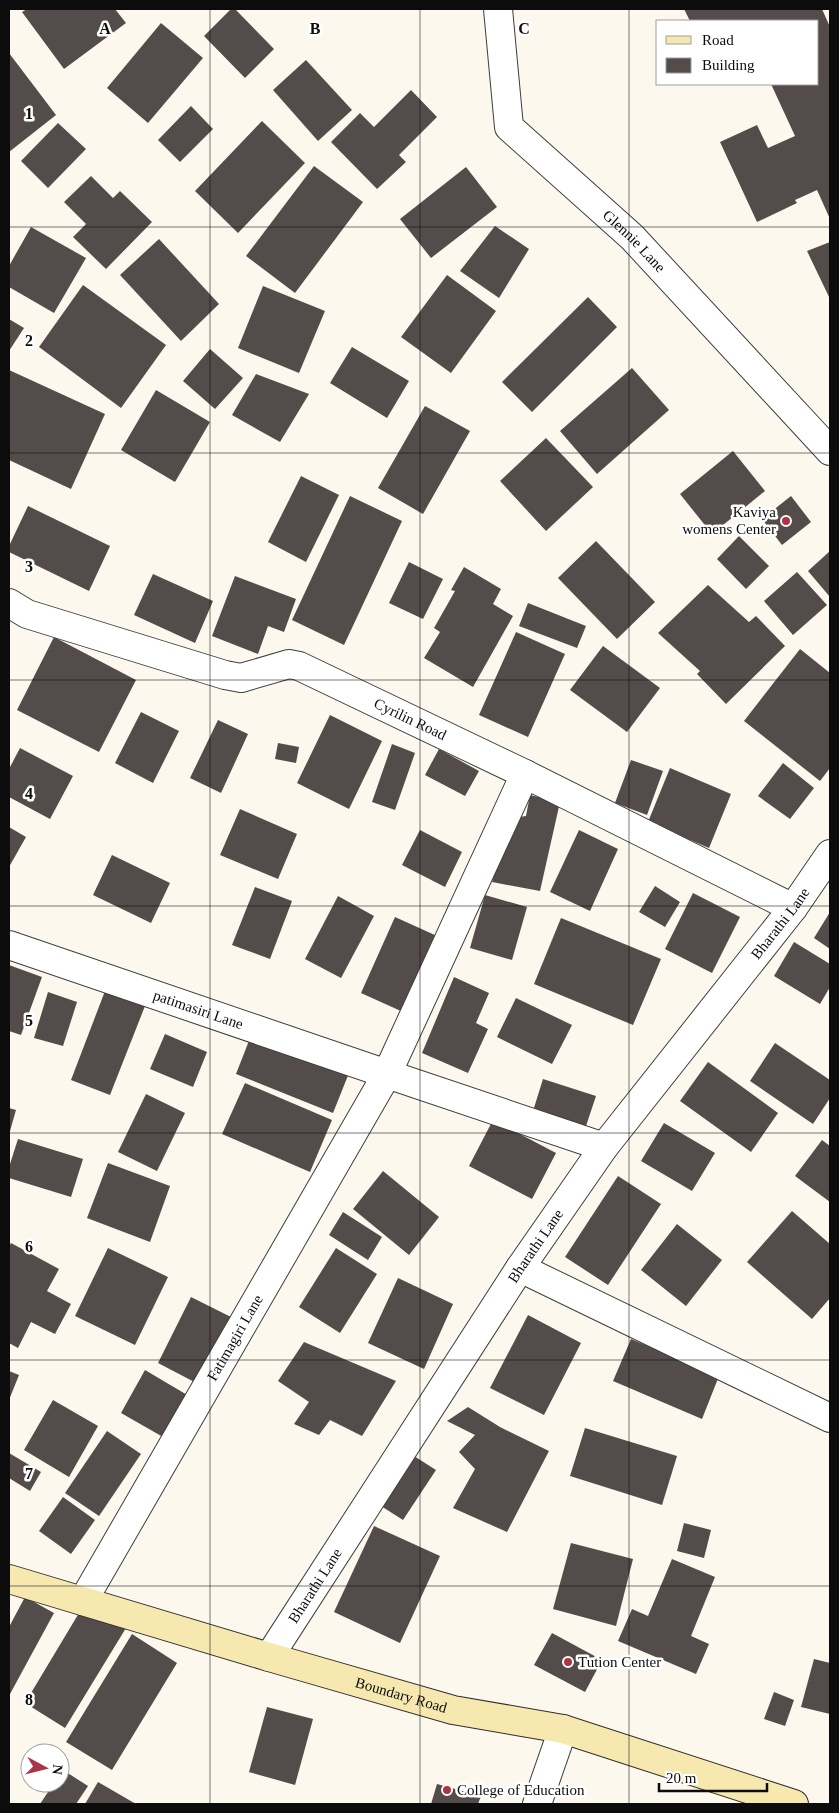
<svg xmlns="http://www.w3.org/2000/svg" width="839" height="1813" viewBox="0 0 839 1813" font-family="'Times New Roman',serif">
<rect width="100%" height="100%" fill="#fdf8ed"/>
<g fill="#534c4a">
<polygon points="27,9 115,9 126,23 64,69 22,12"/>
<polygon points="231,9 235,9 274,49 245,78 204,36"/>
<polygon points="684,9 822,9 830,27 830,219 817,190 795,200 797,203 757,222 720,142 757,125 768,148 795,136 771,84 818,84 818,21 690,21"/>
<polygon points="161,23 203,58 148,123 107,88"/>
<polygon points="9,53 56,115 9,152"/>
<polygon points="306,60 352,110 318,141 273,90"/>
<polygon points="411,90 437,117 399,155 406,162 377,189 331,142 360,113 374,127"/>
<polygon points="191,106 213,129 180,162 158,140"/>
<polygon points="262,121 305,163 238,233 195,191"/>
<polygon points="58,123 86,149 48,188 21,161"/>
<polygon points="314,166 363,202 295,293 246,256"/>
<polygon points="466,167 497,207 431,258 400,219"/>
<polygon points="91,176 113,198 120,191 152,222 106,269 73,237 86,224 64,202"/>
<polygon points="495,226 529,249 499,298 460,271"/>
<polygon points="31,227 86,258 54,313 9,287 9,266"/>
<polygon points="159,239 219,304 181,341 120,275"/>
<polygon points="830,242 830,299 807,251"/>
<polygon points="447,275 496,311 451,373 401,337"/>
<polygon points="83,285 166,345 121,408 39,347"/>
<polygon points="263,286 325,311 299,373 238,348"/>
<polygon points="588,297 617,327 532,412 502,382"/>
<polygon points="9,319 24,328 9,351"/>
<polygon points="352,347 409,381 387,418 330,383"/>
<polygon points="210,349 243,378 215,409 183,381"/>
<polygon points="632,368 669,410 597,474 560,431"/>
<polygon points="9,370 105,414 71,489 9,460"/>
<polygon points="256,374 309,394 280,442 232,415"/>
<polygon points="156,390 210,422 175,482 121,450"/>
<polygon points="425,406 470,431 423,514 378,488"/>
<polygon points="546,438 593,487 546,531 500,481"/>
<polygon points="733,451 765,491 712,534 680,494"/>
<polygon points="301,476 339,495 306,562 268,542"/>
<polygon points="350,496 402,521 344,645 292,620"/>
<polygon points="791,496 811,522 782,545 762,519"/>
<polygon points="28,506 110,546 89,591 9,552 9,546"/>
<polygon points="739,536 769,566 746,589 717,559"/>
<polygon points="596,541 655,602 617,639 558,578"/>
<polygon points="830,551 830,597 808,571"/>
<polygon points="409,562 443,579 423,619 389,603"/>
<polygon points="464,567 501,589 493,604 513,616 473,687 424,658 440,632 434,628 455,591 451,590"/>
<polygon points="797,572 827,605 793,635 764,601"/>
<polygon points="153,574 213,601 195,643 134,615"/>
<polygon points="235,576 296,599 284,632 268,626 258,654 212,636"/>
<polygon points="708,585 749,622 756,616 785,646 726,704 697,674 700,671 658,633"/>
<polygon points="528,603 586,626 577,648 519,626"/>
<polygon points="516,632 565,654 528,737 479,715"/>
<polygon points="54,637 136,680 99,752 17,710"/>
<polygon points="603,646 660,688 627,732 570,690"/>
<polygon points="800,649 830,673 830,768 820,781 744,721"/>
<polygon points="141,712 179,731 153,783 115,763"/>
<polygon points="330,715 382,741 349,809 297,783"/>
<polygon points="218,720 248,734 221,793 190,778"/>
<polygon points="278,743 299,747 296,763 275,759"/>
<polygon points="392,744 415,753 395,810 372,802"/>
<polygon points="20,748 73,776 50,819 9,797 9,769"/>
<polygon points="439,749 479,771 465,796 425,775"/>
<polygon points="631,760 663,771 647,815 615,803"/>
<polygon points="783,763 814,788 790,819 758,796"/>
<polygon points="670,768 731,794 709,848 648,822"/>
<polygon points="530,795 560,802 540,891 492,882 513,818 526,816"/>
<polygon points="240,809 297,834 278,879 220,855"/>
<polygon points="9,827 26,837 9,867"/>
<polygon points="420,830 462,852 445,887 402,865"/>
<polygon points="579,830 618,849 590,911 550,892"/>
<polygon points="112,855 170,883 151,923 93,895"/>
<polygon points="655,886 680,902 665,927 639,912"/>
<polygon points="255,887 292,901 270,959 232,945"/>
<polygon points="693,893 740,917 712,973 665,949"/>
<polygon points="485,895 527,907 512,960 470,948"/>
<polygon points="338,896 374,916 341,978 305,959"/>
<polygon points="830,912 830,949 814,938"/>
<polygon points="395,917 437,936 403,1012 361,993"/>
<polygon points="561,918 661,959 633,1025 534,984"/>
<polygon points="794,942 830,964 830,987 820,1004 774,976"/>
<polygon points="9,965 42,977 21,1035 9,1031"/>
<polygon points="454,977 489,993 476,1023 488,1029 468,1073 422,1053"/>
<polygon points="105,991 145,1006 110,1095 71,1080"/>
<polygon points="48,992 77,1002 63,1046 34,1038"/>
<polygon points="516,998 572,1025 552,1064 497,1037"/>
<polygon points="252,1033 349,1073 333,1113 236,1074"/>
<polygon points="165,1034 207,1052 193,1087 150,1069"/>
<polygon points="775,1043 830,1080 830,1098 813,1124 750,1081"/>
<polygon points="708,1062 778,1113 751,1152 680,1101"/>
<polygon points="543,1079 596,1096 585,1129 533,1111"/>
<polygon points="245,1083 332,1120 310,1172 222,1134"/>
<polygon points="146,1094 185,1113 157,1171 118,1152"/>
<polygon points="9,1108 16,1110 10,1131 9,1131"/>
<polygon points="493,1120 556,1153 532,1199 469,1166"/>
<polygon points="664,1123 715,1153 692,1191 641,1161"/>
<polygon points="18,1139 83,1159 71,1197 9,1178 9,1167"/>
<polygon points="822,1140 830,1146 830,1202 795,1176"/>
<polygon points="108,1163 170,1186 150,1242 87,1218"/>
<polygon points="383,1171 439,1217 409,1255 353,1209"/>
<polygon points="618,1176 661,1204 608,1285 565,1257"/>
<polygon points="792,1211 830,1244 830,1298 812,1319 747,1262"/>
<polygon points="343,1212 382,1237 368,1260 329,1235"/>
<polygon points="677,1224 722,1260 686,1306 641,1270"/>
<polygon points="11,1243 59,1269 47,1291 71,1304 55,1334 31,1322 18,1348 9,1343 9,1247"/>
<polygon points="108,1248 168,1277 135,1345 75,1316"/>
<polygon points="336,1248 377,1274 340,1333 299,1307"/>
<polygon points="398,1278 453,1304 424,1369 368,1343"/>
<polygon points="191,1297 235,1319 202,1386 158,1363"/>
<polygon points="528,1315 581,1343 544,1415 490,1388"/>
<polygon points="631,1339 719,1376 702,1419 613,1381"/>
<polygon points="304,1342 396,1381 362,1436 330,1420 319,1435 294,1424 309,1402 278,1381"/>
<polygon points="145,1370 194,1399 170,1441 121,1413"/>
<polygon points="9,1371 19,1375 9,1400"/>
<polygon points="53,1400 98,1426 69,1477 24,1450"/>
<polygon points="468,1407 500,1427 549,1451 507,1532 453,1508 475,1469 459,1452 475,1435 447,1421"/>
<polygon points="585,1428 677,1456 662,1505 570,1476"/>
<polygon points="107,1431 141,1454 99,1516 65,1493"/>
<polygon points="9,1453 41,1472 30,1491 9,1478"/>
<polygon points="414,1456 436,1470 403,1520 381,1506"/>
<polygon points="63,1497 95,1520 71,1554 39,1531"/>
<polygon points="684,1523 711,1530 704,1558 677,1551"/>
<polygon points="374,1526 440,1556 400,1643 334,1612"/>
<polygon points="571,1543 633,1559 616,1626 553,1609"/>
<polygon points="672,1559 715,1577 691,1636 709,1644 696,1674 618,1641 632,1609 648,1616"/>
<polygon points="25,1597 54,1613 10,1694 9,1693 9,1627"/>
<polygon points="85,1603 126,1628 65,1728 25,1703"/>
<polygon points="552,1633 602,1660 585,1692 534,1665"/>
<polygon points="132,1634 177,1663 112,1770 66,1742"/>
<polygon points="814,1659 830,1663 830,1714 801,1707"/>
<polygon points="774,1692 794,1700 785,1726 764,1719"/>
<polygon points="267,1707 313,1719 295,1785 249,1772"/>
<polygon points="63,1770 88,1786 76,1804 40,1804 54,1783 60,1783 60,1774"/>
<polygon points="98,1782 136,1804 85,1804"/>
<polygon points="437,1784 481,1796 478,1804 431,1804"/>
</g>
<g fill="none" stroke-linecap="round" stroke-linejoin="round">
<g stroke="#3f3f3f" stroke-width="30">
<polyline id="pedestrian" points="520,1268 830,1418"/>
</g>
<g stroke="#3f3f3f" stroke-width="30">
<g id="minor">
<path id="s1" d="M498,9L509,127L632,237L830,451"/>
<path id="s2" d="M9,603L27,614L225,675L241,678L289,664L299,666L525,774L793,908"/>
<path id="s3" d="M9,945L387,1074L604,1147"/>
<path id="s4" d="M83,1601L387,1074L525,774"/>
<path id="s5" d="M269,1657L520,1268L604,1147L793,908L830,854"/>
<polyline points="537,1804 563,1729"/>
</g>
</g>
<g stroke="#2e2e2e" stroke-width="30">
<g id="secondary">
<path id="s6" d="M9,1579L269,1657L453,1710L563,1729L794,1804"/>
</g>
</g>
<use href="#pedestrian" stroke="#fff" stroke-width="28"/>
<use href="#minor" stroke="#fff" stroke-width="28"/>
<use href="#secondary" stroke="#f6e8af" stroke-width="28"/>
</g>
<path fill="none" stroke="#0c0c0c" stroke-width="1" stroke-opacity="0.55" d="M210,9V1804M420,9V1804M629,9V1804M9,227H830M9,453H830M9,680H830M9,906H830M9,1133H830M9,1360H830M9,1586H830"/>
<g fill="#ac3444" stroke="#fff" stroke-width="2">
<circle cx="786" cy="521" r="5"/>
<circle cx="568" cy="1662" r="5"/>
<circle cx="447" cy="1790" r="5"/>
</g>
<g text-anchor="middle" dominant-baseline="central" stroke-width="5" stroke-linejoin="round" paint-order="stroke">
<g font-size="15" fill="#0c0c0c" stroke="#fff">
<text stroke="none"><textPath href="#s1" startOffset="288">Glennie Lane</textPath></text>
<text stroke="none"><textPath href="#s2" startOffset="428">Cyrilin Road</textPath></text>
<text stroke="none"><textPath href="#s5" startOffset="895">Bharathi Lane</textPath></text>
<text stroke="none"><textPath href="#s3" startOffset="200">patimasiri Lane</textPath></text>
<text stroke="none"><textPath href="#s5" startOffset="490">Bharathi Lane</textPath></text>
<text stroke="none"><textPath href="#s4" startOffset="304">Fatimagiri Lane</textPath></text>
<text stroke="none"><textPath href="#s5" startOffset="85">Bharathi Lane</textPath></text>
<text stroke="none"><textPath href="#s6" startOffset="409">Boundary Road</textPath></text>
</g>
<g font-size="15" fill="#0c0c0c" stroke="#fff" text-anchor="start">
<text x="776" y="512" text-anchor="end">Kaviya<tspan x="776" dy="17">womens Center</tspan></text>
<text x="578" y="1662">Tution Center</text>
<text x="457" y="1790">College of Education</text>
</g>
</g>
<g font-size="16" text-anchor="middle" font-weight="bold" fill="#0c0c0c" stroke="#fff" stroke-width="5" stroke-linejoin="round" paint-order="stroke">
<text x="105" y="34">A</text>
<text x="315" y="34">B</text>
<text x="524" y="34">C</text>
<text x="29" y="119">1</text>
<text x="29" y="346">2</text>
<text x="29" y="572">3</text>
<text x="29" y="799">4</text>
<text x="29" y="1026">5</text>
<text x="29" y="1252">6</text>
<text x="29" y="1479">7</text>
<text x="29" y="1705">8</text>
</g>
<rect width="839" height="1813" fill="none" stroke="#0c0c0c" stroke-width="20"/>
<rect x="656" y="20" width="162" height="65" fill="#ffffff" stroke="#9e9e9e"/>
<rect x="666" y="36" width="25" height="8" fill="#f6e8af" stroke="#9e9e9e"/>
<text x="702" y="45" font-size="15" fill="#0c0c0c">Road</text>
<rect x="666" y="58" width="25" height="15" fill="#534c4a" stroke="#9e9e9e"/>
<text x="702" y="70" font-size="15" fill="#0c0c0c">Building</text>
<g transform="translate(45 1768) rotate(97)"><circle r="24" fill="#ffffff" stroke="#9e9e9e"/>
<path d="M0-4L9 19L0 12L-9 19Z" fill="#ac3444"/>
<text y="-8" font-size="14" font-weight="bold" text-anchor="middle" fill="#0c0c0c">N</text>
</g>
<path d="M659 1783v8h108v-8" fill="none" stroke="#0c0c0c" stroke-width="2.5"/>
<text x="666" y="1783" font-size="15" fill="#0c0c0c" stroke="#ffffff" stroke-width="4" paint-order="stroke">20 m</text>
</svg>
